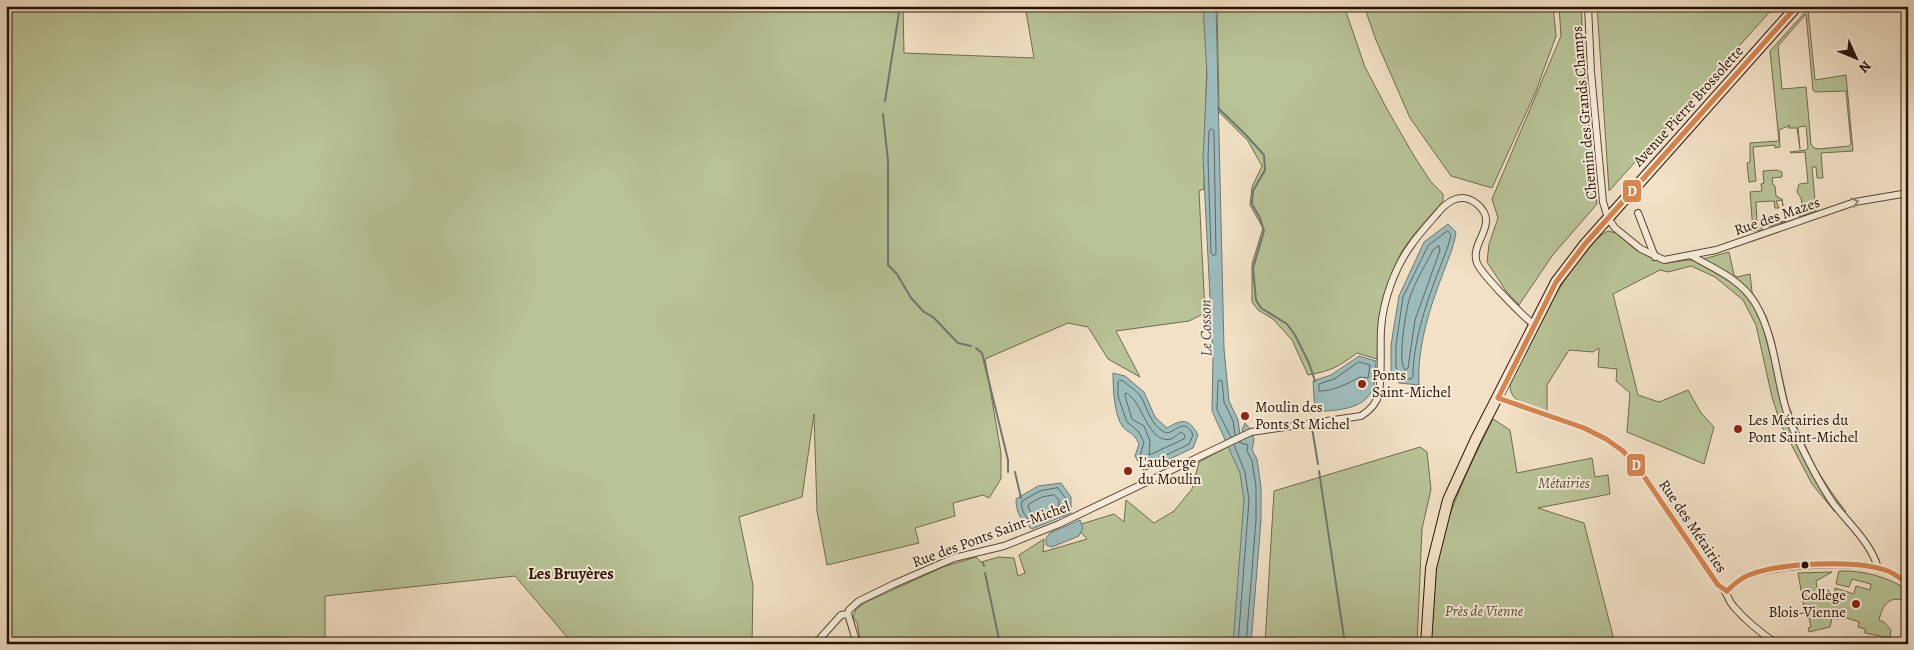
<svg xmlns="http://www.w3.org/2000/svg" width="1914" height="650" viewBox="0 0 1914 650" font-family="Alegreya,serif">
<rect width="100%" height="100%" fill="#f2e1c6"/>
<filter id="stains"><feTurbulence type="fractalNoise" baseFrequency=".004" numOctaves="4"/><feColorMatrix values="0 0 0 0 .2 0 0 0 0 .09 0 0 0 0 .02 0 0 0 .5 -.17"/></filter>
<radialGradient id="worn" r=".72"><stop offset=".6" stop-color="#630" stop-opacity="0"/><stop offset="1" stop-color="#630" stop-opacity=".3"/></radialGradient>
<g fill="#b8c397" stroke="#706a4e" fill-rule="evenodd">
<polygon points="6,6 903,6 904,53 1034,58 1025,6 1208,6 1204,189 1199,191 1205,313 1189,321 1116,331 1140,377 1108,359 1088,327 1068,323 985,359 1001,453 1001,479 989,498 983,495 953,503 955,516 915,528 919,543 827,565 817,511 814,414 802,497 739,517 753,585 752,644 573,644 515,576 325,596 325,644 6,644"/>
<path d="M1217,6H1344L1365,67L1387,109L1414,156L1431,182L1443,194V201C1430,217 1410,237 1401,253C1384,286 1380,323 1377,359L1357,353C1338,367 1331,371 1308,375L1292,340L1273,319L1258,310L1252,302V264L1263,228L1250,205L1252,187L1262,166L1248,141L1219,112Z"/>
<polygon points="1364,6 1553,6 1556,36 1536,91 1492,188 1451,176 1410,118 1376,40"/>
<polygon points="1559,6 1581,6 1586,97 1597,204 1552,256 1519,305 1506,291 1487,262 1489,244 1498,218 1492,199 1561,36"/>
<polygon points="1597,6 1775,6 1609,191"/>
<path d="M1808,9L1815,80L1846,75L1853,151L1821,153L1823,178H1817L1816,167H1812L1816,211L1799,217L1803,211L1801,198L1797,192L1799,184L1808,183L1805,152L1791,153L1790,152L1806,150L1808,148L1806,126L1798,127L1800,149L1797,128H1788L1790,125L1779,130L1780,147L1775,148V145L1753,147L1756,181L1749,182L1747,163L1750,162V143L1779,141L1770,51ZM1806,14L1813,90L1815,92L1846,91L1851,144L1849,146L1819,149L1814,148L1811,144L1806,87L1782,89L1778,46Z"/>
<polygon points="1777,170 1782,172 1782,177 1772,178 1773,185 1775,186 1776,196 1782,199 1783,206 1782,200 1776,201 1779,208 1775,208 1774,201 1756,202 1757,224 1786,221 1769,227 1768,224 1762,224 1762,230 1753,231 1750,192 1762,191 1761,184 1764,183 1763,171"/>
<path d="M1608,231L1616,233L1636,250L1656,260L1666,263L1689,260L1698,261L1737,284L1753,304L1762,323L1786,417L1837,510L1835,512L1812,484L1781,425L1772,397L1756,325L1743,300L1715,277L1691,266L1668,272L1660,270L1613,294L1638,395L1659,402L1688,390L1701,413L1714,427L1704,464L1627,432L1630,393L1616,381L1617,369L1598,367L1599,348L1593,352L1569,350L1547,385V412C1532,407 1510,404 1510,385C1532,339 1552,291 1586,252C1592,244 1598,236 1608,231Z"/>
<polygon points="1729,252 1734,275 1737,277 1750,274 1752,292 1766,316 1774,340 1788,404 1800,435 1817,470 1830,490 1846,512 1842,511 1822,483 1794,428 1773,351 1752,297 1703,259"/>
<path d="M1493,419L1510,430L1517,473L1592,458L1595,477L1608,475L1610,494L1538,508L1584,523L1615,644H1431C1431,608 1433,571 1443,536C1455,495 1474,457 1493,419Z"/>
<polygon points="1229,446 1246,469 1237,644 861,644 857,623 853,617 856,609 866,602 943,567 976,557 981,562 999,557 1014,558 1018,576 1025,573 1019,555 1044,539 1043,552 1087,539 1075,526 1114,514 1124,522 1126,500 1154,523 1174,511 1192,489 1199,462"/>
<polygon points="1420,447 1427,452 1431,489 1422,529 1417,644 1265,644 1274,491"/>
<path d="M1839,571C1863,570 1888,577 1908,590V602C1890,594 1883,604 1879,620L1884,622L1891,630L1890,638L1865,633V629L1858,627L1859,622L1841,616L1838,619L1832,618L1830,627L1809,632L1808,628L1811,627L1809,618H1806L1798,573L1832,572L1816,581L1819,601L1826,598L1833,601L1835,588L1854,594L1856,586L1870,590L1871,584L1852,579L1849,587L1836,584Z"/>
</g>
<g fill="#9dbcbc" stroke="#6e7873">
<polygon points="1203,6 1216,6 1224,349 1229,401 1238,420 1240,434 1245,438 1242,430 1245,423 1251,430 1254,440 1252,450 1257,459 1261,487 1261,520 1251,644 1233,644 1244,500 1240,473 1212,411 1213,356 1203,159 1207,74"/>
<path d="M1448,224L1456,232C1454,248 1447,261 1442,276C1429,310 1417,348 1419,385L1399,383L1391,370V345L1399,296L1424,242Z"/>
<path d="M1359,356L1376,361C1375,369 1376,380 1373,388C1365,411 1334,410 1315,412L1313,381L1331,375Z"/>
<path d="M1113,373L1125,376L1144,392L1155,417L1167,428C1182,419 1189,418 1198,435L1193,448L1144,471L1135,456L1139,444C1133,431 1130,435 1123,427C1114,416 1113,387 1113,373Z"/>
<path d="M1061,483L1071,497V513L1032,529C1021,521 1016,513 1016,499L1038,486Z"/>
<polygon points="1080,520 1083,528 1079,536 1052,547 1046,545 1046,538 1050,533"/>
</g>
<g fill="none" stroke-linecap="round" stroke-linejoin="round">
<g stroke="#626761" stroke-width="1">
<polygon points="1212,129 1214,131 1216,253 1214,256 1211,253 1208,159 1209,131"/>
<path d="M1448,231L1451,235C1448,249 1442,261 1437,275C1425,307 1413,343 1413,377L1411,379H1403L1396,367V345L1403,297L1428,246Z"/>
<path d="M1439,246L1440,250L1415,320L1408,368L1405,370C1397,361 1406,312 1409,300C1414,283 1425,266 1433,250Z"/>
<path d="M1359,362L1370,365L1368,378L1360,377C1349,383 1331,392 1319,391V384L1334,379Z"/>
<path d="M1120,380L1123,381C1129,386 1137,391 1141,397C1148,409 1150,424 1164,432C1173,437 1184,414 1193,435L1189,444L1148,464L1145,463L1140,456L1144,442L1138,431L1127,422L1118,396V382Z"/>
<path d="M1126,393C1142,399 1148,445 1171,439C1175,437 1178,434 1181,432L1185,435L1184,439L1149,455L1150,441L1144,426L1132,419L1125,396Z"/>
<polyline points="1231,437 1217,410 1218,382 1219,380 1222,381 1224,402 1233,421 1235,435"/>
<polyline points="1239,442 1248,445 1247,451 1252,461 1256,487 1256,520 1246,644"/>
<polyline points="1234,445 1245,472 1249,500 1238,644"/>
<path d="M1058,488L1066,499L1065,510L1034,523C1026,519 1020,510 1022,501L1040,491Z"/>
<polygon points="1054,495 1059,500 1059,506 1035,516 1032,514 1028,507 1029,504 1042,497"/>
</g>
<g stroke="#6e7873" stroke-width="2">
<polyline points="885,101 900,6"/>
<polyline points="1218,108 1245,134 1264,155 1265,170 1253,191 1252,204 1260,218 1264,231 1253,268 1256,300 1261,308 1287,324 1295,335 1309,363 1315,381"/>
<polyline points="883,114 888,161 888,265 897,274 911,298 924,312 933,317 958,343 971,346"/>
<polyline points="976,348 982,353 1008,460 1008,472"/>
<polyline points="1310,413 1310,407 1317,406"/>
<polyline points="1312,428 1318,464"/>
<polyline points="1319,471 1345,644"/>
<polyline points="1015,472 1021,498"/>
<polyline points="983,563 984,566"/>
<polyline points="985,573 1000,644"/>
</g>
<g stroke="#5a4636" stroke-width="8">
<g id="street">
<polyline points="1588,6 1591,72 1603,202 1608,218 1615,228 1641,249 1664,260 1716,250 1855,202 1908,193"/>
<polyline points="1638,213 1655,257"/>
<path d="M1692,256C1716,270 1739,278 1755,303C1779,343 1775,392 1795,433C1806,457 1818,481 1833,503C1849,524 1871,543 1878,568"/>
<path d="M1498,398L1584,428L1606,439L1623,451L1639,469L1718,585C1730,593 1725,597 1734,607C1746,621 1761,633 1777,644"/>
<path d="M1727,591C1734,584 1742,577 1752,574C1783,565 1859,559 1888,571C1895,574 1902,579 1908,583"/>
<path d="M848,614L849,610L859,601L894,584L954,558L1004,546L1059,524L1251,432L1361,416C1369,411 1377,403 1379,393C1382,372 1380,350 1381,329C1383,300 1395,267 1412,244C1419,234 1428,224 1436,215C1447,201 1461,191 1477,204C1501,224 1469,242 1477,263C1482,275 1522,315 1533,324"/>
<polyline points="848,614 857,644"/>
<polyline points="815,644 841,615 848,614"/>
</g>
</g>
<g stroke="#281206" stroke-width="12">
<polyline id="primary" points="1426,644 1431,568 1448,500 1476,439 1556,282 1585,244 1797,6"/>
</g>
<use href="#street" stroke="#f7ecda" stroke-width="6"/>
<use href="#primary" stroke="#f2e1c6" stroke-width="10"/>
<g stroke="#f7ecda" stroke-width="9">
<g id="bus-1">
<polyline points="1498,398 1556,282 1585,244 1797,6"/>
<polyline points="1498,398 1584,428 1606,439 1623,451 1639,469 1718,585 1727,591"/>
<path d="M1727,591C1733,585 1740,578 1749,575C1780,563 1856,559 1888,571C1895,574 1901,579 1908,583"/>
</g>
</g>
<use href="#bus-1" stroke="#d8854f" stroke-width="5"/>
</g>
<defs><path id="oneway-chevron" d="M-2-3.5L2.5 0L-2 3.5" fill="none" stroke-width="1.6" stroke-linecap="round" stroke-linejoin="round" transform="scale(1.25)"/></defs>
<use stroke="#9a8a7b" href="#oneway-chevron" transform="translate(1855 202) rotate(-16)"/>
<g fill="#8f2418" stroke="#f7ecda" stroke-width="2">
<circle cx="1362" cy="384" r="5"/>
<circle cx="1245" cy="416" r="5"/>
<circle cx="1738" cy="429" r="5"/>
<circle cx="1128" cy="471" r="5"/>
<circle cx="1856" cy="604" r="5"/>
</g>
<circle fill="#281206" stroke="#f7ecda" stroke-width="2" cx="1805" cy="565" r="4.5"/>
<g text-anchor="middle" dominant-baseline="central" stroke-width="4" stroke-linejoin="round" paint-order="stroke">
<g font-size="15" fill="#281206" stroke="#f7ecda">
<text transform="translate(1688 106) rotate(-48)">Avenue Pierre Brossolette</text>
<text transform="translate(1584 113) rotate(-95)">Chemin des Grands Champs</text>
<text transform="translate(1777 216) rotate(-19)">Rue des Mazes</text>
<text transform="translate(1693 526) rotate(56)">Rue des Métairies</text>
<text transform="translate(991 534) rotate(-20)">Rue des Ponts Saint-Michel</text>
</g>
<g font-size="15" fill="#281206" stroke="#f7ecda" text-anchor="start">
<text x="1372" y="375">Ponts<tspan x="1372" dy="17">Saint-Michel</tspan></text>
<text x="1255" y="407">Moulin des<tspan x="1255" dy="17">Ponts St Michel</tspan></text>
<text x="1748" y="420">Les Métairies du<tspan x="1748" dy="17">Pont Saint-Michel</tspan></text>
<text x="1138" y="462">L'auberge<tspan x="1138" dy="17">du Moulin</tspan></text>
<text x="1846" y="595" text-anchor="end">Collège<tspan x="1846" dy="17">Blois-Vienne</tspan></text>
</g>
<g font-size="15" font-style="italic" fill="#5a5039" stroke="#f7ecda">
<text x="1564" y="483">Métairies</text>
<text x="1484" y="611">Près de Vienne</text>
</g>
<g font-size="16" font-style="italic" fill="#514e46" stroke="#f7ecda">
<text transform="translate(1206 328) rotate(-91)">Le Cosson</text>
</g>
<g font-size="16" font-weight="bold" fill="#281206" stroke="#f7ecda">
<text x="571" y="574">Les Bruyères</text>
</g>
</g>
<g stroke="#f7ecda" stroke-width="2">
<rect x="1622" y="179" width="20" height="24" rx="5" fill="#d8854f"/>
<rect x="1626" y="453" width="20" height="24" rx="5" fill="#d8854f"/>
</g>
<g font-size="14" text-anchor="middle" font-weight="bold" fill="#fff">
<text x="1632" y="196">D</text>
<text x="1636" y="470">D</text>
</g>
<rect width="1914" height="650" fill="none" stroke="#f2e1c6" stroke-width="25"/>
<rect x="8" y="8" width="1899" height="635" fill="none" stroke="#281206" stroke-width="2.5"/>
<rect x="12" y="12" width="1889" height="625" fill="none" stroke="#281206"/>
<g transform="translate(1856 58) rotate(134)" stroke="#f7ecda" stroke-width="4" paint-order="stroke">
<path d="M0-4L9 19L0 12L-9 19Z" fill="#281206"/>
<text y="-8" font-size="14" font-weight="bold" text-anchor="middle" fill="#281206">N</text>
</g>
<rect width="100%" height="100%" filter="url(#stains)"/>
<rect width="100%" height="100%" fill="url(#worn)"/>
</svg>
